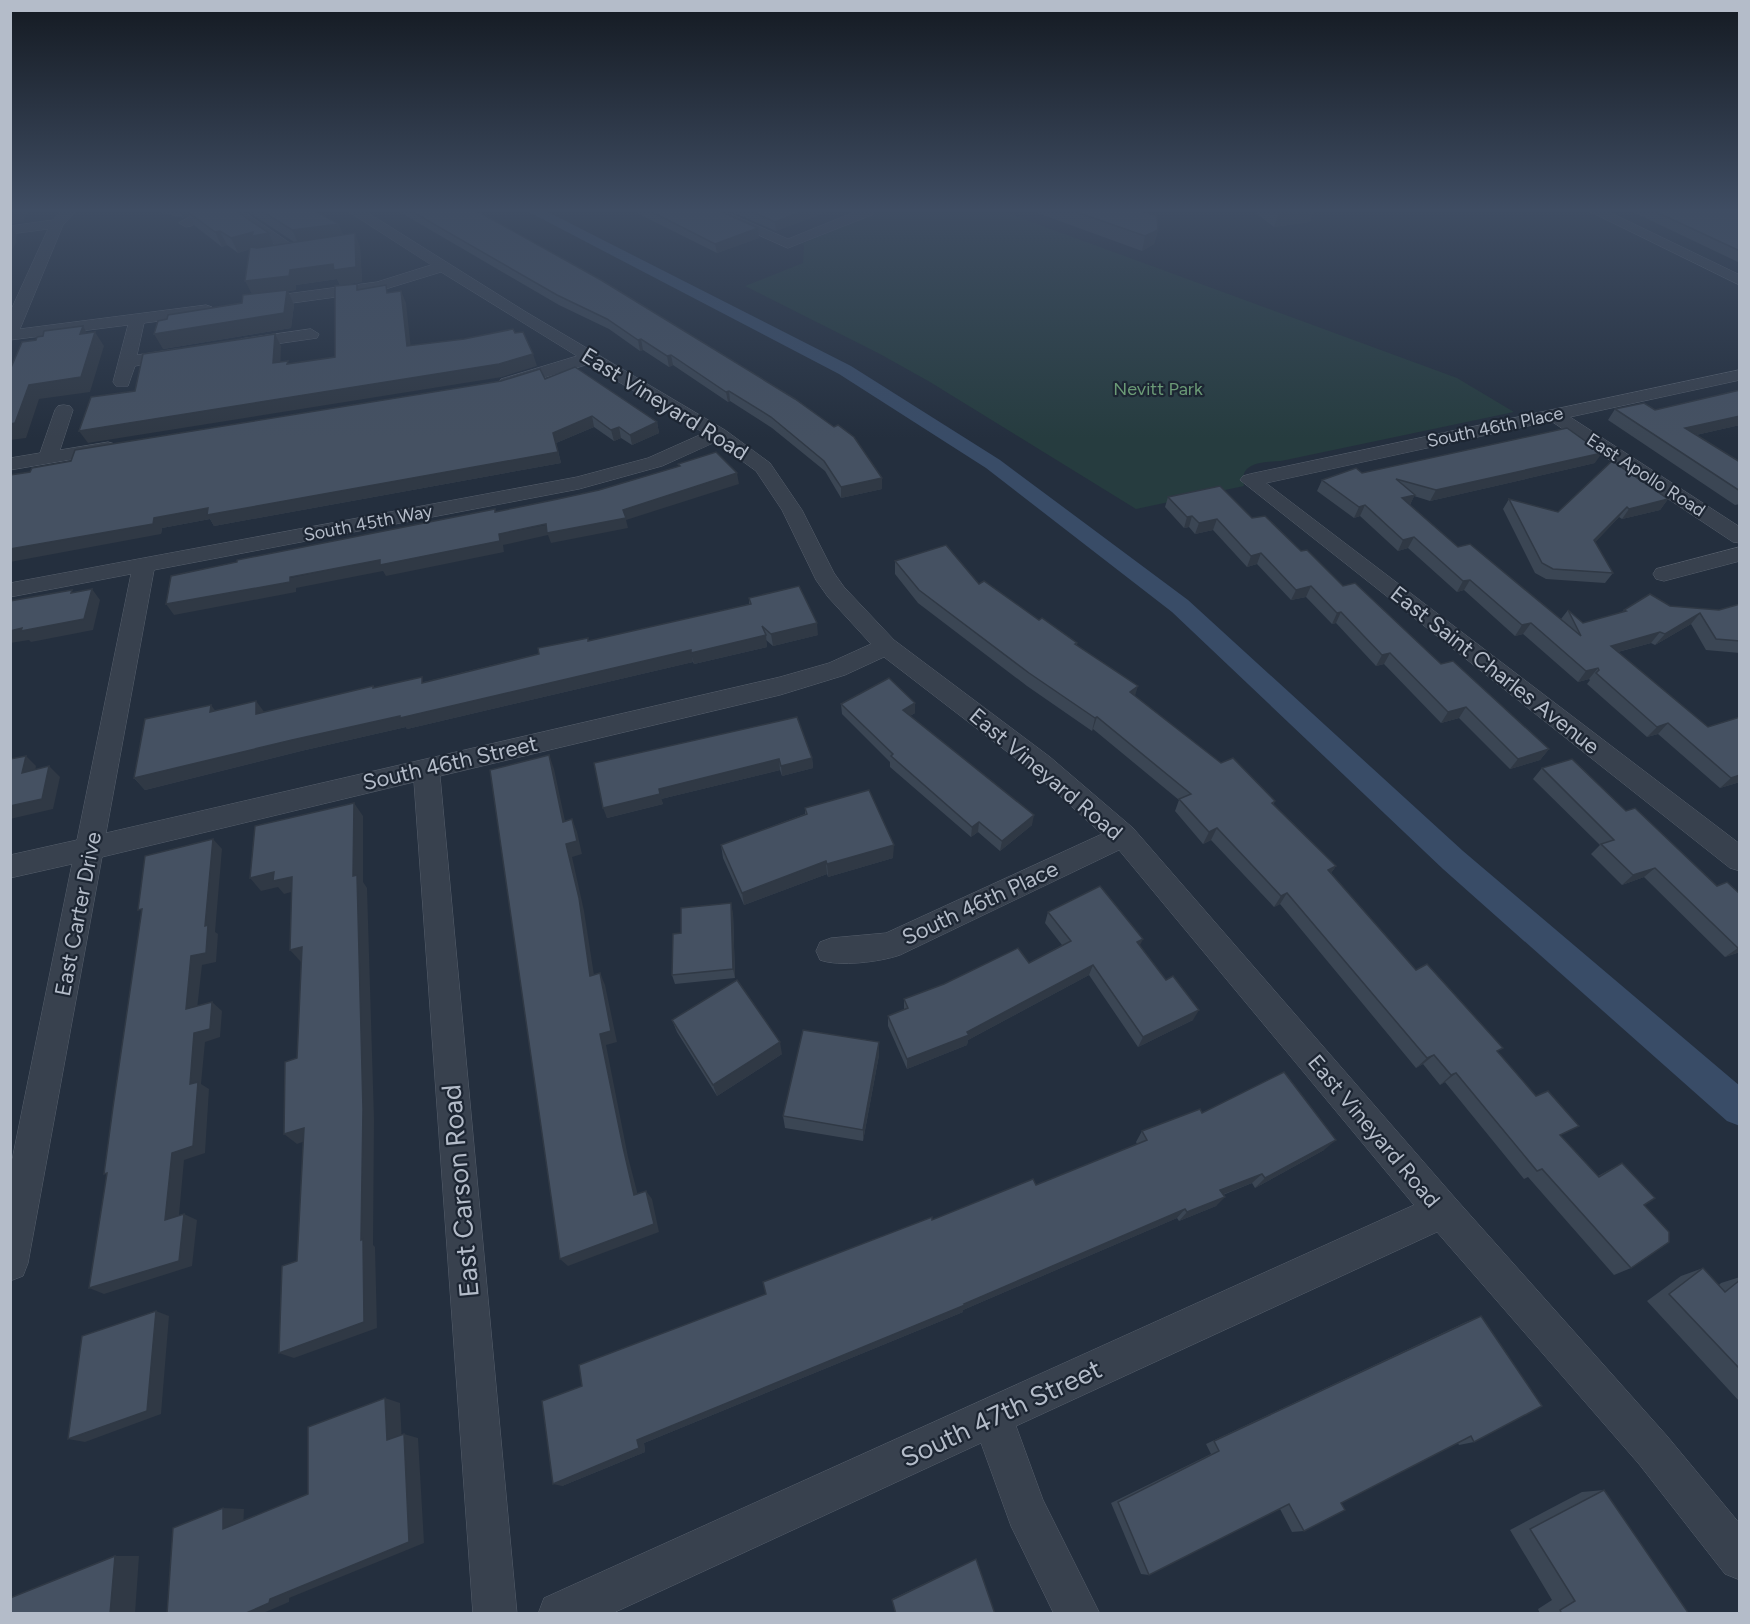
<svg xmlns="http://www.w3.org/2000/svg" width="1750" height="1624" viewBox="0 0 1750 1624" font-family="Figtree,sans-serif">
<rect width="100%" height="100%" fill="#242f3e"/>
<path fill="#263c3f" d="M879,211H1002L1457,378L1514,412L1281,461C1263,462 1238,462 1244,486L1136,509L930,382L880,354L745,286L803,263L804,245L801,244Z"/>
<g fill="none" stroke-linecap="round" stroke-linejoin="round">
<polygon fill="#394c67" fill-rule="evenodd" points="527,211 546,211 851,366 1000,460 1188,600 1463,851 1740,1086 1740,1126 1727,1121 1443,869 1172,612 986,468 839,374"/>
<g stroke="#565f6c" stroke-width="1">
<g id="minor">
<polygon points="61,211 76,211 63,225 20,329 206,305 212,307 214,310 212,313 206,315 144,323 137,355 176,349 182,350 184,354 182,358 135,366 128,386 116,386 113,382 128,325 10,340 10,312 48,229 10,234 10,226 53,220"/>
<polygon points="200,211 219,211 191,226 186,227 179,223"/>
<polygon points="226,211 243,211 303,252 301,255 291,255"/>
<path d="M348,211H365L526,312L725,430L770,463L802,510L834,573L844,587L894,640L1050,757L1133,828L1455,1198L1667,1436L1740,1524V1580L1725,1574L1639,1464L1437,1232L1016,1426L1043,1500L1100,1614H1054L1011,1526L981,1443L611,1614H538L544,1598L1414,1205L1119,850L900,955C880,962 839,967 820,960L816,951L820,942L831,938L886,933L1102,834L1032,771L884,657L845,675L780,695L440,776L517,1614H473L414,782L102,857L28,1263L23,1276L10,1281V1170L72,864L10,878V855L77,840L131,574L10,597V583L577,477L648,458L704,433L589,364L513,387H501L498,383L501,379L577,356L441,272L379,291L256,308L250,306L248,303L250,300L256,298L377,282L431,265ZM716,442L756,471L782,510L816,580L828,597L871,644L829,663L780,677L106,833L154,570L579,489L662,466Z"/>
<polygon points="705,211 724,211 788,239 857,211 876,211 874,214 788,248"/>
<polygon points="1589,211 1607,211 1740,275 1740,285"/>
<polygon points="311,329 319,334 317,338 241,349 233,344 241,339"/>
<polygon points="1740,370 1740,380 1570,417 1740,527 1740,543 1733,542 1551,421 1266,483 1740,844 1740,871 1730,868 1240,480 1243,476 1250,474"/>
<polygon points="64,405 70,406 73,410 60,450 108,442 115,444 118,448 115,452 10,470 10,458 40,453 55,410 58,406"/>
<polygon points="1740,547 1740,561 1664,581 1656,579 1653,574 1656,569"/>
</g>
</g>
<use href="#minor" fill="#38414e" fill-rule="evenodd"/>
</g>
<g fill="#3b4654">
<polygon points="155,211 236,211 269,233 274,245 294,242 247,211 315,211 343,234 360,247 362,282 340,285 337,279 296,285 296,290 288,291 294,305 291,328 163,349 167,319 242,303 252,294 250,249 238,253 227,245 222,247 195,226 189,215 183,218"/>
<polygon points="398,211 477,211 882,489 841,498 825,471 772,428 730,401 728,402 673,365 669,367 643,350 640,351 609,329 559,305"/>
<polygon points="633,211 720,211 759,238 717,253"/>
<polygon points="730,211 829,211 776,231"/>
<polygon points="1032,211 1142,211 1158,230 1154,244 1142,251"/>
<polygon points="1253,211 1313,211 1310,222 1274,227"/>
<polygon points="1631,211 1740,211 1740,263"/>
<polygon points="545,379 657,422 659,433 632,445 621,438 614,441 594,427 556,443 561,463 214,526 210,519 162,528 161,534 30,472"/>
<polygon points="1740,390 1740,425 1696,435 1740,462 1740,504 1735,505 1608,420 1615,409 1655,410"/>
<polygon points="1595,463 1430,501 1414,496 1410,505 1458,547 1561,619 1568,610 1583,623 1622,612 1624,610 1670,606 1719,610 1740,604 1740,653 1706,650 1691,624 1655,645 1651,643 1618,652 1740,782 1720,788 1658,734 1647,737 1587,684 1590,680 1589,679 1578,682 1523,634 1515,636 1464,590 1457,592 1408,548 1398,551 1360,516 1354,518 1317,491 1322,480 1362,473"/>
<polygon points="1168,497 1252,518 1301,551 1343,586 1549,749 1540,760 1510,769 1459,718 1441,723 1384,664 1376,666 1336,623 1332,624 1306,597 1291,600 1257,564 1247,567 1213,530 1195,534 1189,527 1184,528 1165,507"/>
<polygon points="1509,499 1558,512 1668,499 1660,510 1622,519 1619,517 1595,542 1613,573 1605,583 1546,579 1535,573 1503,509"/>
<polygon points="895,561 979,584 1077,643 1077,645 1135,696 1221,763 1275,801 1273,805 1336,866 1331,873 1416,970 1498,1052 1561,1136 1598,1176 1622,1163 1644,1205 1631,1268 1614,1275 1528,1177 1524,1179 1445,1082 1440,1085 1423,1064 1416,1068 1280,904 1274,907 1211,840 1203,844 1175,811 1179,800 1093,729 1092,731 1027,686 918,603 895,574"/>
<polygon points="749,598 818,635 773,646 766,640 767,647 694,664 693,662 407,729 406,727 301,751 145,790 134,778 264,712 373,686 375,688 424,682 589,641 749,604"/>
<polygon points="915,703 915,713 910,716 1032,825 1000,851 978,832 971,837 890,767 890,762 842,714 841,704"/>
<polygon points="812,758 813,768 782,776 780,770 661,799 663,804 607,818 594,763"/>
<polygon points="1542,768 1626,811 1717,886 1740,952 1725,957 1644,877 1622,885 1591,854 1600,845 1533,779"/>
<polygon points="805,808 893,858 828,877 827,874 744,905 723,858 721,845 805,814"/>
<polygon points="1048,912 1140,946 1193,1020 1138,1047 1089,975 968,1040 967,1045 907,1069 888,1026 888,1016 904,1010 904,999 1029,963 1062,945 1045,923"/>
<polygon points="733,913 735,978 675,984 672,975 681,933"/>
<polygon points="672,1020 782,1054 717,1096 677,1032"/>
<polygon points="879,1042 879,1055 863,1141 785,1128 783,1116"/>
<polygon points="1202,1113 1324,1150 1255,1188 1252,1183 1223,1195 1216,1206 1179,1221 1177,1218 963,1310 963,1312 644,1443 645,1452 562,1486 582,1386 766,1294 932,1220 1036,1185 1137,1144 1136,1142 1142,1131"/>
<polygon points="1703,1268 1719,1285 1721,1283 1740,1277 1740,1402 1647,1301 1681,1276"/>
<polygon points="1481,1316 1474,1442 1459,1445 1458,1443 1341,1503 1304,1531 1292,1532 1280,1509 1149,1575 1141,1574 1111,1503 1211,1454 1206,1444 1466,1322"/>
<polygon points="1604,1490 1689,1614 1540,1614 1538,1609 1552,1600 1510,1530 1582,1492"/>
<polygon points="976,1559 896,1614 892,1599 974,1560"/>
</g>
<g fill="#303945">
<polygon points="10,211 28,211 23,222 10,224"/>
<polygon points="180,211 196,211 188,212 189,215 183,218"/>
<polygon points="803,211 829,211 776,231 775,222"/>
<polygon points="1292,211 1313,211 1310,222 1274,227 1279,213"/>
<polygon points="339,224 344,238 299,245 292,230"/>
<polygon points="10,225 17,235 16,239 17,241 10,254"/>
<polygon points="758,228 759,238 717,253 715,244"/>
<polygon points="1158,230 1154,244 1142,251 1145,236"/>
<polygon points="220,231 227,245 222,247 215,232"/>
<polygon points="253,232 269,233 275,248 259,251 257,247 238,253 231,238"/>
<polygon points="355,233 360,247 362,282 340,285 337,279 296,285 296,290 288,291 294,305 291,328 163,349 154,334 284,313 253,296 245,281 290,270"/>
<polygon points="401,291 406,303 412,358 407,346"/>
<polygon points="83,326 91,340 80,334"/>
<polygon points="95,332 104,346 90,392 39,399 26,438 10,440 10,424 29,385"/>
<polygon points="275,334 281,346 280,376 273,363"/>
<polygon points="641,339 643,350 640,351 638,340"/>
<polygon points="533,354 537,366 502,377 88,443 79,431"/>
<polygon points="671,355 673,365 669,367 667,356"/>
<polygon points="729,391 730,401 728,402 726,392"/>
<polygon points="592,416 594,427 556,443 561,463 214,526 210,519 162,528 161,534 10,562 10,549 154,518 553,433"/>
<polygon points="1740,416 1740,425 1678,439 1685,428"/>
<polygon points="657,422 659,433 632,445 630,435"/>
<polygon points="619,427 621,438 614,441 611,430"/>
<polygon points="1602,453 1595,463 1430,501 1436,490"/>
<polygon points="737,473 739,484 626,520 628,528 551,543 548,535 503,545 504,552 386,576 383,571 296,588 296,592 174,615 166,604 499,534 623,510"/>
<polygon points="882,478 882,489 841,498 841,487"/>
<polygon points="1415,495 1409,506 1402,498"/>
<polygon points="1668,499 1660,510 1622,519 1629,509"/>
<polygon points="1365,505 1360,516 1354,518 1359,507"/>
<polygon points="1627,507 1619,517 1587,551 1594,540"/>
<polygon points="1192,516 1189,527 1184,528 1187,517"/>
<polygon points="1217,519 1213,530 1195,534 1199,523"/>
<polygon points="1414,537 1408,548 1398,551 1403,540"/>
<polygon points="1261,553 1257,564 1247,567 1251,556"/>
<polygon points="1470,580 1464,590 1457,592 1463,581"/>
<polygon points="1311,586 1306,597 1291,600 1296,590"/>
<polygon points="92,589 100,600 93,630 31,642 29,640 10,643 10,631"/>
<polygon points="1341,612 1336,623 1332,624 1337,613"/>
<polygon points="1700,613 1691,624 1655,645 1665,634"/>
<polygon points="817,623 818,635 773,646 771,634"/>
<polygon points="1531,623 1523,634 1515,636 1522,625"/>
<polygon points="1660,632 1651,643 1602,656 1611,646"/>
<polygon points="766,635 767,647 694,664 691,653"/>
<polygon points="691,650 693,662 407,729 406,727 301,751 145,790 134,778 292,740"/>
<polygon points="1390,653 1384,664 1376,666 1382,655"/>
<polygon points="1598,668 1589,679 1578,682 1586,671"/>
<polygon points="1138,686 1134,699 1130,692"/>
<polygon points="256,701 265,713 256,714"/>
<polygon points="915,703 915,713 902,720 903,710"/>
<polygon points="211,705 220,717 210,712"/>
<polygon points="1466,707 1459,718 1441,723 1448,712"/>
<polygon points="1097,717 1093,729 1092,731 1095,718"/>
<polygon points="1668,723 1658,734 1647,737 1657,727"/>
<polygon points="1549,749 1540,760 1510,769 1518,759"/>
<polygon points="549,755 554,769 568,835 563,822"/>
<polygon points="26,756 36,766 33,783 22,773"/>
<polygon points="812,758 813,768 782,776 781,766"/>
<polygon points="779,759 780,770 661,799 659,789"/>
<polygon points="49,766 60,777 53,809 10,819 10,806"/>
<polygon points="1740,775 1740,782 1720,788 1731,778"/>
<polygon points="660,794 663,804 607,818 603,808"/>
<polygon points="354,803 363,816 363,882 367,888 374,1119 373,1245 375,1247 377,1328 294,1358 279,1353 361,1240 353,876"/>
<polygon points="1034,815 1032,825 1000,851 1002,841"/>
<polygon points="572,819 577,832 582,854 572,857 584,911 596,988 590,976 566,844"/>
<polygon points="979,822 978,832 971,837 972,827"/>
<polygon points="1217,828 1211,840 1203,844 1209,832"/>
<polygon points="213,839 222,849 215,932 218,934 216,962 202,965 196,1018 186,1009 191,956 205,926"/>
<polygon points="894,845 893,858 828,877 827,864"/>
<polygon points="826,861 827,874 744,905 742,893"/>
<polygon points="1336,866 1328,877 1328,870"/>
<polygon points="1655,868 1644,877 1622,885 1633,875"/>
<polygon points="274,872 292,877 302,889 284,894 278,887 261,891 250,878"/>
<polygon points="1287,893 1280,904 1274,907 1281,896"/>
<polygon points="731,903 733,913 735,978 733,969"/>
<polygon points="1143,939 1138,949 1137,942"/>
<polygon points="302,947 313,959 301,962 290,950"/>
<polygon points="1740,947 1740,952 1725,957 1738,948"/>
<polygon points="1093,965 1089,975 968,1040 967,1045 907,1069 907,1059 967,1032"/>
<polygon points="600,973 605,985 617,1042 606,1045 628,1157 640,1203 634,1195 623,1147 600,1034"/>
<polygon points="212,1002 222,1011 220,1037 205,1042 201,1084 209,1089 205,1153 184,1160 178,1226 165,1220 172,1153 190,1084 194,1033"/>
<polygon points="1199,1010 1193,1020 1138,1047 1143,1037"/>
<polygon points="780,1042 782,1054 717,1096 713,1085"/>
<polygon points="879,1042 879,1055 863,1141 863,1130"/>
<polygon points="1434,1055 1423,1064 1416,1068 1427,1058"/>
<polygon points="1456,1073 1445,1082 1440,1085 1451,1075"/>
<polygon points="304,1128 316,1137 297,1144 284,1134"/>
<polygon points="1336,1140 1324,1150 1255,1188 1265,1178"/>
<polygon points="1262,1174 1252,1183 1211,1199 1220,1190"/>
<polygon points="646,1191 652,1199 659,1232 568,1266 560,1259"/>
<polygon points="1225,1197 1216,1206 1179,1221 1187,1212"/>
<polygon points="1185,1209 1177,1218 963,1310 963,1312 644,1443 645,1452 562,1486 553,1484 637,1440 964,1304"/>
<polygon points="184,1214 197,1220 192,1266 104,1294 89,1288"/>
<polygon points="156,1311 169,1316 161,1414 85,1442 68,1439"/>
<polygon points="385,1398 400,1403 402,1444 387,1440"/>
<polygon points="404,1434 418,1438 424,1543 289,1598 289,1602 261,1614 244,1614 270,1599"/>
<polygon points="223,1508 244,1509 243,1530 223,1529"/>
<polygon points="115,1556 139,1556 135,1614 110,1614"/>
</g>
<g fill="#455162" stroke="#303945" stroke-width="1.5">
<polygon points="190,211 236,211 269,233 252,236 253,232 231,238 220,231 215,232 188,212"/>
<polygon points="262,211 315,211 339,224 292,230"/>
<polygon points="411,211 477,211 601,280 795,399 834,427 838,425 854,437 882,478 841,487 824,461 771,417 729,391 726,392 671,355 667,356 641,339 638,340 607,319 557,295"/>
<polygon points="650,211 720,211 758,228 715,244"/>
<polygon points="751,211 803,211 775,222"/>
<polygon points="1073,211 1142,211 1157,216 1158,230 1145,236"/>
<polygon points="1276,211 1292,211 1279,213"/>
<polygon points="1654,211 1740,211 1740,251"/>
<polygon points="355,233 356,267 334,270 333,264 290,270 289,276 245,281 250,247 257,248"/>
<polygon points="357,284 357,290 386,285 387,293 401,291 407,346 464,339 513,329 515,333 523,332 533,354 499,364 79,431 91,397 135,391 143,354 275,334 273,363 288,361 287,364 335,357 335,286"/>
<polygon points="287,290 284,313 154,334 158,321 167,319 168,315 242,303 243,295"/>
<polygon points="83,326 80,334 95,332 81,377 29,385 15,423 10,424 10,370 22,342 36,340 37,337 43,336 44,331"/>
<polygon points="575,367 657,422 630,435 619,427 611,430 592,416 553,433 558,452 207,515 208,508 154,518 153,524 10,549 10,475 30,472 32,468 71,461 75,450 501,381 540,369 545,379"/>
<polygon points="1740,390 1740,416 1685,428 1740,462 1740,491 1615,409 1644,403 1655,410"/>
<polygon points="1567,428 1602,453 1436,490 1396,479 1415,495 1402,498 1458,547 1470,544 1581,636 1568,610 1583,623 1626,611 1624,610 1650,594 1670,606 1719,610 1740,604 1740,641 1716,639 1700,613 1665,634 1660,632 1611,646 1708,727 1740,717 1740,775 1731,778 1668,723 1657,727 1596,673 1599,670 1598,668 1586,671 1531,623 1522,625 1470,580 1463,581 1414,537 1403,540 1365,505 1359,507 1322,480 1356,468 1362,473"/>
<polygon points="716,452 737,473 623,510 626,518 547,533 546,524 499,534 500,541 380,565 380,560 290,577 290,582 166,604 171,576 237,562 237,560 495,509 495,512 558,499 599,490 680,466 678,464"/>
<polygon points="1612,461 1668,499 1629,509 1627,507 1594,540 1613,573 1553,569 1542,563 1509,499 1558,512"/>
<polygon points="1220,486 1252,518 1265,516 1301,551 1307,550 1343,586 1355,583 1441,664 1453,661 1549,749 1518,759 1466,707 1448,712 1390,653 1382,655 1341,612 1337,613 1311,586 1296,590 1261,553 1251,556 1217,519 1199,523 1192,516 1187,517 1168,497"/>
<polygon points="946,545 979,584 984,581 1039,620 1042,618 1077,643 1075,644 1138,686 1130,692 1221,763 1233,758 1275,801 1272,803 1336,866 1328,870 1416,970 1427,964 1503,1048 1497,1051 1536,1096 1548,1091 1579,1126 1560,1135 1599,1177 1622,1163 1655,1198 1644,1205 1669,1232 1669,1242 1631,1268 1542,1169 1537,1171 1456,1073 1451,1075 1434,1055 1427,1058 1287,893 1281,896 1217,828 1209,832 1179,799 1191,794 1097,717 1095,718 1029,673 919,590 895,561"/>
<polygon points="799,586 817,623 771,634 762,626 766,635 691,653 691,650 400,718 400,716 292,740 134,778 145,719 211,705 210,712 256,701 256,714 373,686 373,688 422,677 422,683 539,654 538,648 588,638 588,641 751,604 749,598"/>
<polygon points="92,589 84,619 21,631 22,628 10,631 10,601 72,590 71,593"/>
<polygon points="889,678 915,703 903,710 1034,815 1002,841 979,822 972,827 891,756 893,754 841,704"/>
<polygon points="797,717 812,758 781,766 779,759 659,789 660,794 603,808 594,763"/>
<polygon points="549,755 563,822 572,819 577,841 566,844 579,898 590,976 600,973 611,1031 600,1034 623,1147 634,1195 646,1191 654,1224 560,1259 490,770"/>
<polygon points="26,756 22,773 49,766 42,799 10,806 10,759"/>
<polygon points="1572,759 1626,811 1635,808 1717,886 1727,882 1740,894 1740,947 1738,948 1655,868 1633,875 1601,844 1614,840 1542,768"/>
<polygon points="869,790 894,845 827,864 826,861 742,893 721,845 807,814 805,808"/>
<polygon points="354,803 353,876 357,875 363,1109 361,1240 363,1239 364,1322 279,1353 282,1266 297,1261 304,1128 284,1134 285,1062 297,1058 302,947 290,950 292,877 273,881 274,872 250,878 255,826"/>
<polygon points="213,839 205,926 208,925 206,953 191,956 186,1009 212,1002 210,1029 194,1033 190,1084 198,1082 193,1146 172,1153 165,1220 184,1214 179,1261 89,1288 107,1173 104,1174 113,1107 142,909 138,910 145,856"/>
<polygon points="1100,886 1143,939 1137,942 1166,980 1173,976 1199,1010 1143,1037 1093,965 967,1032 969,1035 907,1059 888,1016 908,1008 904,999 944,984 1018,948 1029,963 1071,941 1048,912"/>
<polygon points="731,903 733,969 672,975 673,934 681,933 681,908"/>
<polygon points="737,980 780,1042 713,1085 672,1020"/>
<polygon points="803,1030 879,1042 863,1130 783,1116"/>
<polygon points="1284,1072 1336,1140 1265,1178 1262,1174 1220,1190 1225,1197 1187,1212 1185,1209 964,1304 965,1305 637,1440 639,1448 553,1484 542,1401 582,1386 579,1365 766,1294 763,1282 932,1217 932,1220 1033,1179 1036,1185 1147,1140 1142,1131 1200,1109 1202,1113"/>
<polygon points="1703,1268 1725,1292 1740,1280 1740,1369 1669,1294"/>
<polygon points="156,1311 147,1411 68,1439 82,1336"/>
<polygon points="1481,1316 1542,1406 1474,1442 1471,1436 1341,1503 1345,1510 1304,1531 1289,1504 1149,1575 1118,1502 1219,1451 1214,1441"/>
<polygon points="385,1398 387,1440 404,1434 409,1542 270,1599 269,1603 244,1614 167,1614 173,1528 223,1508 223,1529 308,1494 308,1427"/>
<polygon points="1604,1490 1689,1614 1562,1614 1560,1610 1575,1601 1530,1529"/>
<polygon points="115,1556 110,1614 10,1614 10,1598"/>
<polygon points="976,1559 995,1614 896,1614 892,1600"/>
</g>
<linearGradient id="sky" x2="0" y2="1"><stop stop-color="#141a22"/><stop offset="0.48" stop-color="#3f4d63"/><stop offset="1" stop-color="#3f4d63" stop-opacity="0"/></linearGradient>
<rect width="1750" height="438" fill="url(#sky)"/>
<g text-anchor="middle" dominant-baseline="central" stroke-width="4.5" stroke-linejoin="round" paint-order="stroke">
<g font-size="18" fill="#6b9a76" stroke="#1d2633">
<text x="1158" y="389">Nevitt Park</text>
</g>
<g font-size="18" fill="#b4bcc9" stroke="#1d2633">
<text transform="translate(1495 427) rotate(-12)">South 46th Place</text>
<text transform="translate(1646 475) rotate(33)">East Apollo Road</text>
<text transform="translate(368 523) rotate(-11)">South 45th Way</text>
</g>
<g font-size="22" fill="#b4bcc9" stroke="#1d2633">
<text transform="translate(665 404) rotate(32)">East Vineyard Road</text>
<text transform="translate(1495 670) rotate(38)">East Saint Charles Avenue</text>
<text transform="translate(450 763) rotate(-13)">South 46th Street</text>
<text transform="translate(1046 774) rotate(40)">East Vineyard Road</text>
<text transform="translate(980 903) rotate(-25)">South 46th Place</text>
<text transform="translate(78 914) rotate(-79)">East Carter Drive</text>
<text transform="translate(1374 1131) rotate(50)">East Vineyard Road</text>
</g>
<g font-size="27" fill="#b4bcc9" stroke="#1d2633">
<text transform="translate(460 1191) rotate(-95)">East Carson Road</text>
<text transform="translate(1001 1413) rotate(-25)">South 47th Street</text>
</g>
</g>
<rect width="1750" height="1624" fill="none" stroke="#b4bcc9" stroke-width="24"/>
</svg>
